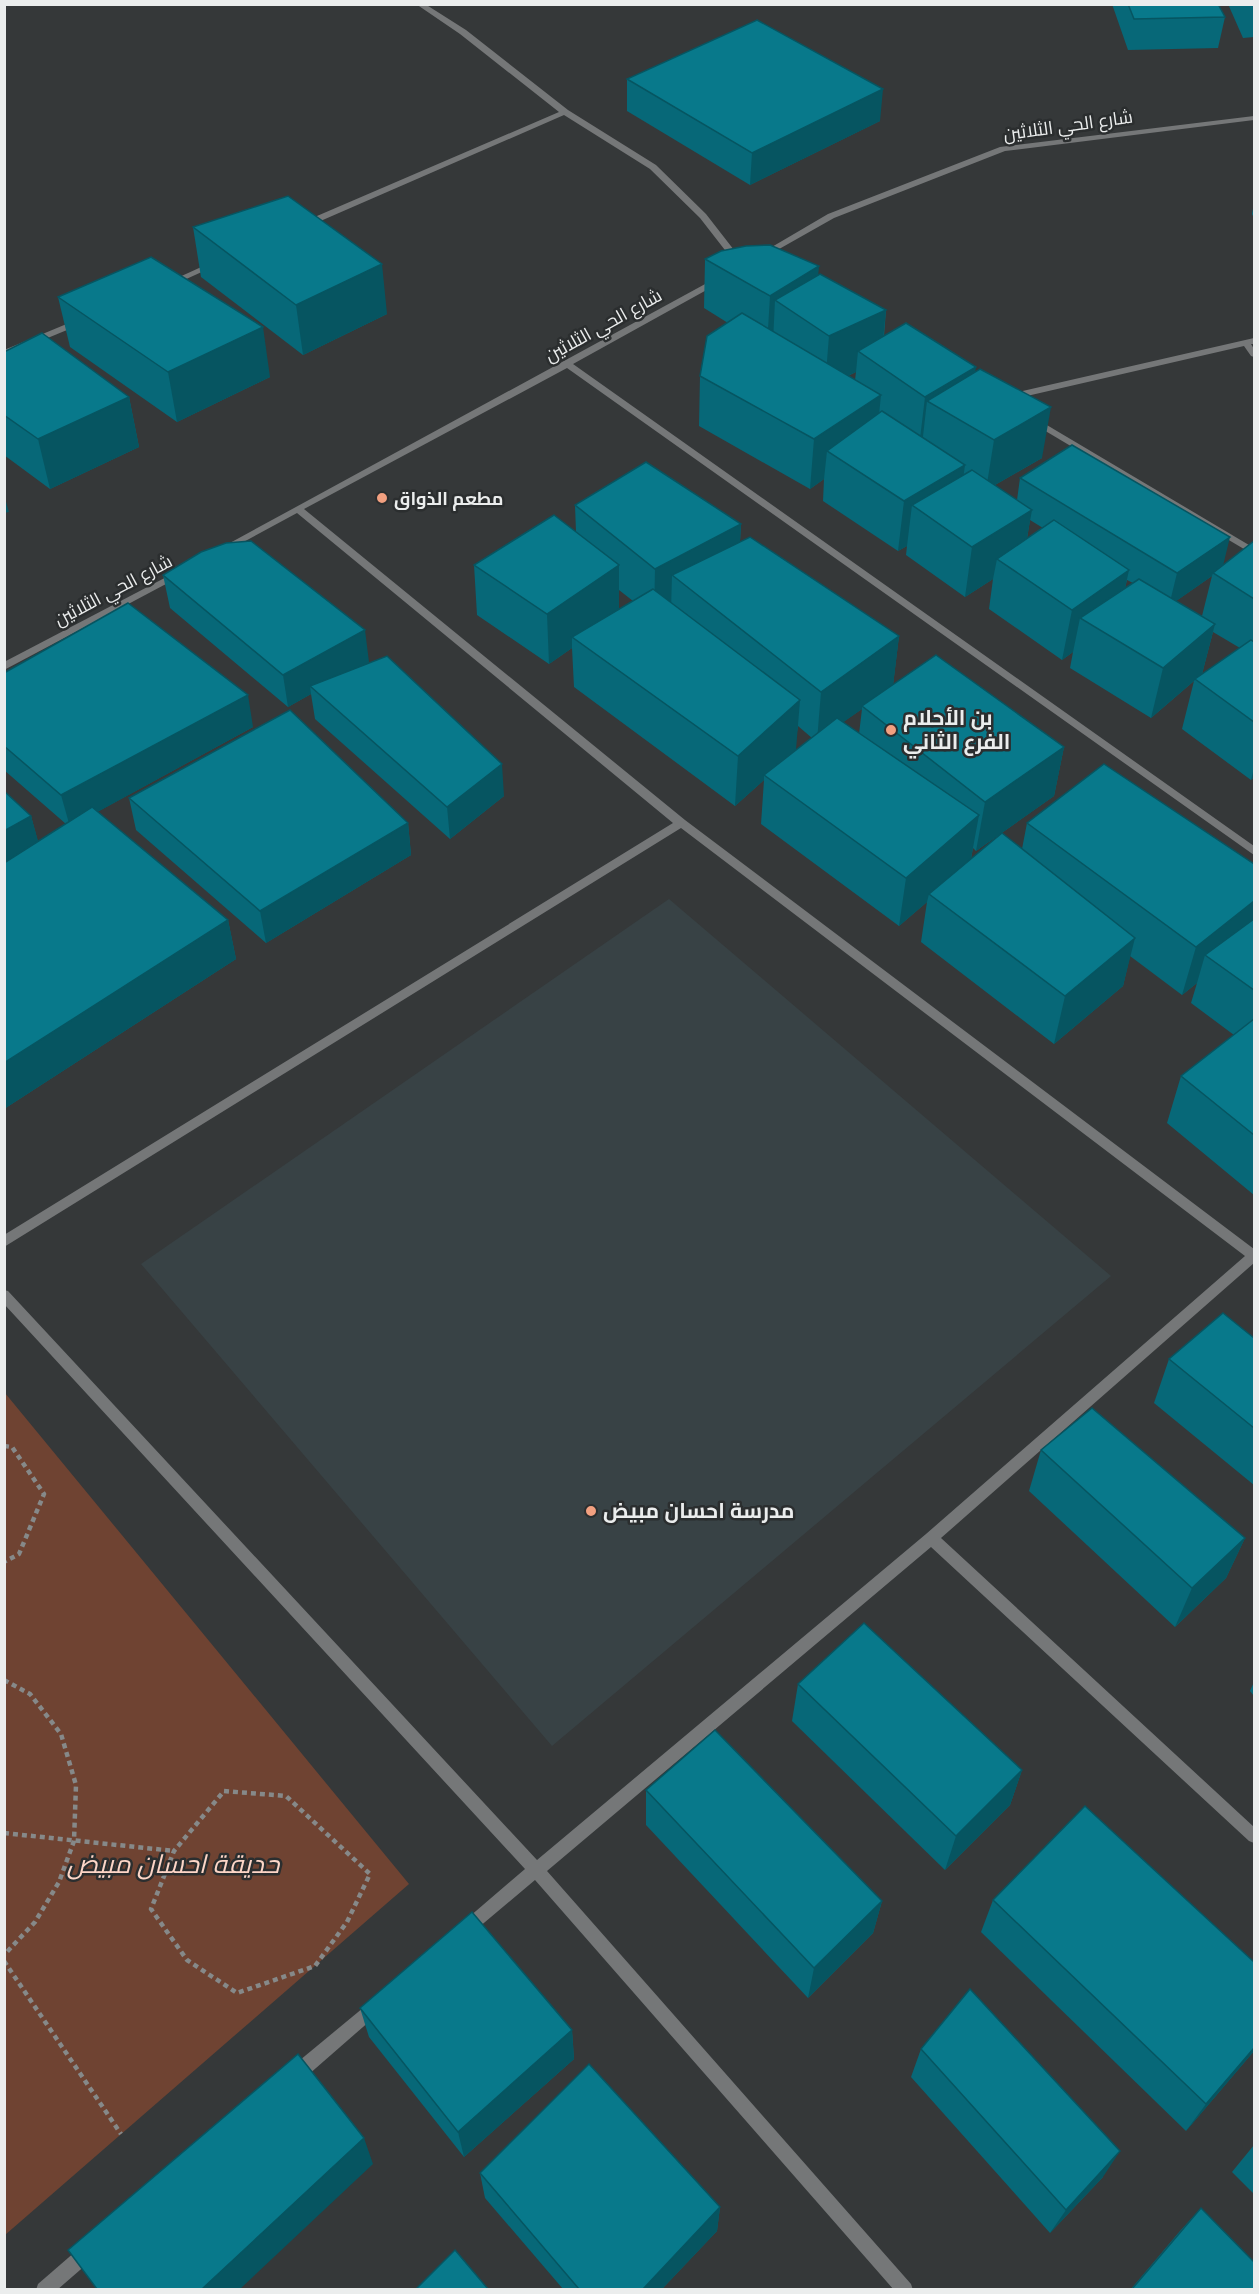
<svg xmlns="http://www.w3.org/2000/svg" width="1259" height="2294" viewBox="0 0 1259 2294" font-family="'Roboto Serif',Cairo,serif">
<rect width="100%" height="100%" fill="#353839"/>
<polygon fill="#384245" points="669,899 1111,1276 552,1746 141,1264"/>
<polygon fill="#6f4332" points="5,1393 409,1884 5,2235 4,2235"/>
<g fill="none" stroke-linecap="round" stroke-linejoin="round">
<g stroke="#868989" stroke-width="4.5" stroke-dasharray="5 4" stroke-linecap="butt">
<polyline points="4,1446 12,1447 44,1494 19,1554 4,1562"/>
<polyline points="4,1680 30,1694 61,1734 76,1785 74,1841 59,1882 35,1922 4,1955"/>
<polygon points="224,1791 286,1796 370,1874 347,1922 315,1966 237,1993 187,1960 151,1909 174,1851"/>
<polyline points="4,1833 174,1851"/>
<polyline points="4,1961 121,2134"/>
</g>
<g fill="#757778" fill-rule="evenodd">
<polygon points="416,4 425,4 466,30 568,110 656,165 706,214 741,259 741,263 735,263 700,218 650,169 564,115 309,226 303,226 303,222 559,112 460,34"/>
<polygon points="1254,116 1254,120 1005,151 834,218 765,257 758,255 828,214 1000,147"/>
<polygon points="210,263 217,265 171,286 164,284"/>
<polygon points="718,277 722,280 721,282 573,364 1254,846 1254,855 567,368 304,509 685,820 1254,1249 1254,1263 941,1538 1254,1827 1254,1843 1249,1841 931,1547 547,1871 911,2284 913,2290 894,2290 535,1880 472,1933 467,1936 462,1933 459,1928 462,1923 525,1869 4,1304 4,1290 8,1291 537,1860 926,1534 1245,1256 681,828 4,1247 4,1235 673,823 297,513 225,552 219,552 217,550"/>
<polygon points="81,318 85,321 84,323 4,356 4,350"/>
<polygon points="1254,338 1254,344 1251,344 1254,349 1254,357 1251,356 1244,346 1010,400 1005,397 1010,394"/>
<polygon points="1035,418 1254,548 1254,555 1032,423 1030,421"/>
<polygon points="178,571 181,572 181,576 4,670 4,662"/>
<polygon points="374,2000 379,2003 382,2008 379,2013 300,2082 294,2084 288,2082 286,2076 288,2070 369,2003"/>
<polygon points="89,2243 95,2245 97,2251 95,2257 57,2290 36,2290 38,2284 83,2245"/>
</g>
</g>
<g fill="#076878" fill-rule="evenodd">
<polygon points="1112,4 1218,4 1225,17 1218,48 1128,50"/>
<polygon points="1228,4 1254,4 1254,37 1243,38"/>
<polygon points="627,79 880,121 750,185 627,111"/>
<polygon points="1254,203 1254,218 1252,214"/>
<polygon points="193,227 387,314 303,355 201,277"/>
<path d="M705,259L818,275L886,310L884,336L975,371L1042,458L995,485L1017,500L1020,478L1223,566L1254,541V777L1251,780L1182,729L1194,681L1151,718L1070,668L1073,652L1062,660L989,609L993,579L965,597L906,555L907,546L898,551L823,501L824,479L810,489L699,426L700,376L728,323L704,308ZM856,372L855,380L848,376ZM1030,520L1043,528L1027,539ZM1212,576L1202,616L1176,601ZM1127,580L1133,583L1125,588ZM1213,632L1240,648L1202,674Z"/>
<polygon points="58,297 270,377 177,422 70,347"/>
<polygon points="4,352 129,397 139,447 50,489 4,455"/>
<path d="M575,505L741,524L740,542L899,636L893,685L1064,747L1054,796L976,851L973,848L971,859L1022,849L1027,823L1254,864V1195L1167,1123L1181,1076L1234,1035L1191,1003L1197,983L1182,995L1130,956L1123,986L1054,1044L921,942L927,902L899,926L761,824L764,780L735,806L574,687L572,648L549,664L477,615L474,565L576,532ZM619,590L633,601L619,610ZM862,709L859,734L843,722ZM798,726L812,738L794,752Z"/>
<polygon points="163,575 369,662 360,667 504,796 450,839 315,719 311,694 288,707 170,608"/>
<polygon points="4,673 253,727 97,812 228,920 236,959 4,1109 4,791 31,816 38,842 66,824 4,770"/>
<polygon points="129,798 408,823 411,855 266,943 136,830"/>
<polygon points="1254,1338 1254,1485 1154,1403 1169,1359"/>
<polygon points="1041,1450 1245,1538 1226,1578 1175,1627 1029,1491"/>
<polygon points="1254,1682 1254,1696 1250,1691"/>
<polygon points="798,1684 1022,1770 1010,1805 945,1870 792,1721"/>
<polygon points="646,1790 882,1901 873,1933 808,1998 646,1825"/>
<polygon points="993,1900 1254,2051 1186,2131 981,1932"/>
<polygon points="360,2008 572,2030 574,2059 464,2157 369,2037"/>
<polygon points="921,2049 1103,2177 1050,2233 911,2077"/>
<polygon points="1254,2145 1254,2194 1232,2172"/>
<polygon points="480,2173 720,2207 717,2231 662,2289 563,2289 485,2198"/>
<polygon points="1201,2208 1254,2289 1131,2289 1180,2231"/>
</g>
<g fill="#065561">
<polygon points="883,89 880,121 750,185 752,153"/>
<polygon points="382,264 387,314 303,355 296,305"/>
<polygon points="819,266 815,316 775,300 773,342 767,346 770,296"/>
<polygon points="886,310 881,360 858,351 856,372 825,386 829,336"/>
<polygon points="263,327 270,377 177,422 168,372"/>
<polygon points="976,367 969,417 927,401 922,445 919,447 925,397"/>
<polygon points="881,395 876,445 827,451 824,479 810,489 814,439"/>
<polygon points="129,397 139,447 50,489 38,439"/>
<polygon points="1051,407 1042,458 986,490 994,440"/>
<polygon points="965,465 958,515 912,505 907,546 898,551 904,501"/>
<polygon points="4,495 9,512 4,513"/>
<polygon points="1032,510 1023,560 997,559 993,579 965,597 972,547"/>
<polygon points="741,524 738,574 672,575 671,610 654,619 655,569"/>
<polygon points="1230,537 1222,570 1213,573 1212,576 1169,606 1177,573"/>
<polygon points="619,565 619,615 572,637 572,648 549,664 547,614"/>
<polygon points="1129,570 1118,621 1080,618 1073,652 1062,660 1072,610"/>
<polygon points="1215,624 1202,674 1151,718 1163,668"/>
<polygon points="365,630 369,662 316,692 310,686 311,694 288,707 283,675"/>
<polygon points="899,636 893,686 862,706 862,709 817,741 821,692"/>
<polygon points="248,695 253,727 70,827 61,795"/>
<polygon points="800,700 796,750 764,775 764,780 735,806 738,756"/>
<polygon points="1064,747 1054,796 976,851 985,802"/>
<polygon points="502,764 504,796 450,839 447,807"/>
<polygon points="1254,768 1254,777 1251,780"/>
<polygon points="979,815 970,864 929,894 927,902 899,926 906,878"/>
<polygon points="31,816 40,848 4,869 4,831"/>
<polygon points="408,823 411,855 266,943 260,911"/>
<polygon points="1254,901 1254,938 1205,955 1197,983 1182,995 1196,947"/>
<polygon points="228,920 236,959 4,1109 4,1063"/>
<polygon points="1135,938 1123,986 1054,1044 1065,996"/>
<polygon points="1245,1538 1226,1578 1175,1627 1192,1588"/>
<polygon points="1022,1770 1010,1805 945,1870 956,1836"/>
<polygon points="882,1901 873,1933 808,1998 814,1968"/>
<polygon points="572,2030 574,2059 464,2157 458,2132"/>
<polygon points="1254,2048 1254,2051 1186,2131 1206,2104"/>
<polygon points="364,2138 373,2164 240,2289 202,2289"/>
<polygon points="1120,2151 1103,2177 1050,2233 1066,2210"/>
<polygon points="720,2207 717,2231 662,2289 643,2289"/>
</g>
<g fill="#08798b" stroke="#065561" stroke-width="1.5">
<polygon points="1128,4 1218,4 1225,17 1134,19"/>
<polygon points="757,20 883,89 752,153 627,79"/>
<polygon points="288,196 382,264 296,305 193,227"/>
<polygon points="770,245 819,266 770,296 705,259 721,251 746,246"/>
<polygon points="151,257 263,327 168,372 58,297"/>
<polygon points="820,274 886,310 829,336 775,300"/>
<polygon points="742,313 881,395 814,439 700,376 707,336"/>
<polygon points="906,323 976,367 925,397 858,351"/>
<polygon points="42,333 129,397 38,439 4,415 4,352"/>
<polygon points="980,369 1051,407 994,440 927,401"/>
<polygon points="882,411 965,465 904,501 827,451"/>
<polygon points="1072,445 1230,537 1177,573 1020,478"/>
<polygon points="646,462 741,524 655,569 575,505"/>
<polygon points="972,470 1032,510 972,547 912,505"/>
<polygon points="554,515 619,565 547,614 474,565"/>
<polygon points="1054,520 1129,570 1072,610 997,559"/>
<polygon points="750,537 899,636 821,692 672,575"/>
<polygon points="251,541 365,630 283,675 163,575 201,552 226,543"/>
<polygon points="1254,541 1254,599 1213,573"/>
<polygon points="1139,579 1215,624 1163,668 1080,618"/>
<polygon points="653,589 800,700 738,756 572,637"/>
<polygon points="128,603 248,695 61,795 4,746 4,673"/>
<polygon points="1251,640 1254,642 1254,722 1195,679"/>
<polygon points="936,655 1064,747 985,802 862,706"/>
<polygon points="387,656 502,764 447,807 310,686"/>
<polygon points="290,710 408,823 260,911 129,798"/>
<polygon points="837,718 979,815 906,878 764,775"/>
<polygon points="1104,764 1254,864 1254,901 1196,947 1027,823"/>
<polygon points="4,791 31,816 4,831"/>
<polygon points="92,807 228,920 4,1063 4,863"/>
<polygon points="1002,833 1135,938 1065,996 929,894"/>
<polygon points="1254,919 1254,990 1205,955"/>
<polygon points="1254,1019 1254,1135 1181,1076"/>
<polygon points="1223,1313 1254,1338 1254,1428 1169,1359"/>
<polygon points="1092,1408 1245,1538 1192,1588 1041,1450"/>
<polygon points="864,1623 1022,1770 956,1836 798,1684"/>
<polygon points="715,1730 882,1901 814,1968 646,1790"/>
<polygon points="1085,1806 1254,1962 1254,2048 1206,2104 993,1900"/>
<polygon points="472,1912 572,2030 458,2132 360,2008"/>
<polygon points="970,1989 1120,2151 1066,2210 921,2049"/>
<polygon points="298,2054 364,2138 202,2289 97,2289 68,2250"/>
<polygon points="589,2064 720,2207 643,2289 579,2289 480,2173"/>
<polygon points="1201,2208 1254,2262 1254,2289 1132,2289"/>
<polygon points="455,2250 488,2289 416,2289"/>
</g>
<g fill="#f2a080" stroke="#2b2e2f" stroke-width="2">
<circle cx="382" cy="498" r="6"/>
<circle cx="891" cy="730" r="6"/>
<circle cx="591" cy="1511" r="6"/>
</g>
<g text-anchor="middle" dominant-baseline="central" stroke-width="5" stroke-linejoin="round" paint-order="stroke">
<g font-size="18" fill="#ebeded" stroke="#2b2e2f">
<text transform="translate(1068 125) rotate(-8)">شارع الحي الثلاثين</text>
<text transform="translate(603 325) rotate(-29)">شارع الحي الثلاثين</text>
<text transform="translate(113 590) rotate(-28)">شارع الحي الثلاثين</text>
</g>
<g font-size="18" font-weight="bold" fill="#ebeded" stroke="#2b2e2f" text-anchor="start">
<text x="394" y="498">مطعم الذواق</text>
</g>
<g font-size="21" font-weight="bold" fill="#ebeded" stroke="#2b2e2f" text-anchor="start">
<text x="903" y="718">بن الأحلام<tspan x="903" dy="24">الفرع الثاني</tspan></text>
<text x="603" y="1511">مدرسة احسان مبيض</text>
</g>
<g font-size="26" font-style="italic" fill="#fdd6c7" stroke="#2b2e2f">
<text x="173" y="1864">حديقة احسان مبيض</text>
</g>
</g>
<rect width="1259" height="2294" fill="none" stroke="#ebeded" stroke-width="12"/>
</svg>
